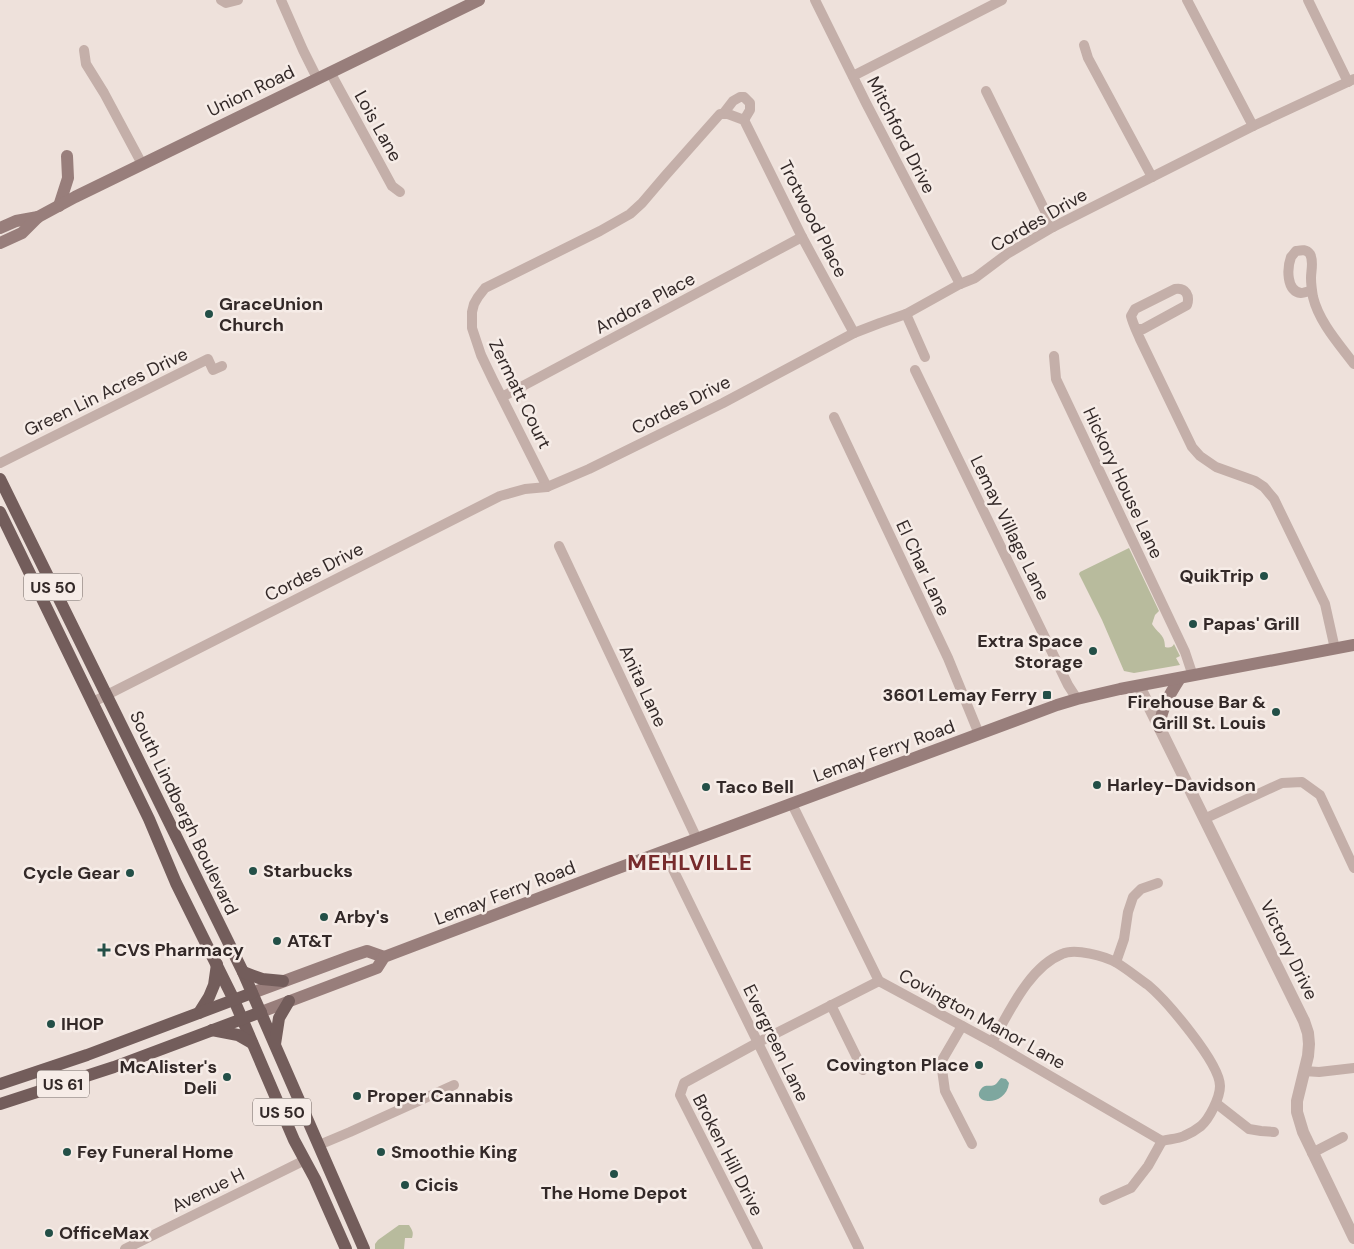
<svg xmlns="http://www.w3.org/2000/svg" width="1354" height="1249" viewBox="0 0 1354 1249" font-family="'DM Sans',sans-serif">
<rect width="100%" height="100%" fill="#eee1db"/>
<g fill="#b8bb9d">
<path d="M1129,548L1159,611L1155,615L1152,624C1158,634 1165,634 1165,647C1169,648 1172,648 1174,644L1180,656L1176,658L1180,665L1134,673L1124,671L1102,620L1079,574L1080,572Z"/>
<path d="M399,1225H409C412,1230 414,1232 412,1238H405L404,1249H375V1244L378,1240Z"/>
</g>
<path fill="#7ea79f" d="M1001,1078L1006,1079L1009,1083C1006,1108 970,1104 981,1089C985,1083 991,1088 996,1084C998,1082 999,1080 1001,1078Z"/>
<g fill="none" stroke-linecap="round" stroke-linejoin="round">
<g stroke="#c4afa9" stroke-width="10">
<polyline points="221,0 226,3 238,0"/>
<polyline points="281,0 303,50 317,78"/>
<polyline points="815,0 866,103 960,284"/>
<polyline points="1187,0 1253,126"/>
<polyline points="1308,0 1348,82"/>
<polyline points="1084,45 1088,58 1152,177"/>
<polyline points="84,50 86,64 104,93 142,164"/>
<polyline points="330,72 392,186 400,192"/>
<polyline points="853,76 1002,0"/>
<polyline points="986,91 1053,227"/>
<polyline points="723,114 733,101 740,97 744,97 750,103 750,110 744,120"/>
<path d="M1312,290C1309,291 1304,293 1301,293C1286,291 1287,268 1291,257C1292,256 1295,252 1296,251C1302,250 1306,249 1310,254C1314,261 1311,270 1311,278C1311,284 1312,291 1313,297C1319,322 1339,344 1354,364"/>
<polyline points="906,314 925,357"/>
<path d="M1136,329H1143L1187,305C1190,296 1186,287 1175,289L1135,309L1131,316C1133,324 1137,332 1140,339L1192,447L1200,456L1216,467L1255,481L1264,487L1274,499L1325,604L1335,649"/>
<polyline points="1054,356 1056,379 1185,652 1193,676"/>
<polyline points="915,370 1068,685 1077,699"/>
<polyline points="502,397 802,237"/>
<polyline points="834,417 948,658 979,734"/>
<polyline points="0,463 208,359 213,370 222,366"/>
<polyline points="547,487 493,380 481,355 472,328 472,312 474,304 478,297 485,288 600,231 630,214 642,203 665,176 720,114 728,114 744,120 802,237 854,333"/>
<polyline points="559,546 697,839"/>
<polyline points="93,702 500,496 525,489 547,487 589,469 723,403 854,333 880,323 906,314 960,284 975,278 1007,254 1053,227 1253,126 1354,79"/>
<polyline points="792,804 879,981 992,1042 1162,1141"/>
<polyline points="1204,819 1282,783 1302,782 1320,795 1354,868"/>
<polyline points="664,851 859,1249"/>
<polyline points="1116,962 1124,939 1128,912 1133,897 1141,889 1158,883"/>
<polyline points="831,1005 863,1070"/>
<polyline points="962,1026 941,1062 945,1091 972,1144"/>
<path d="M992,1042C1009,1013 1029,967 1062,954C1075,948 1105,956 1117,963C1127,969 1138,978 1148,985C1166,1000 1220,1063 1220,1086C1220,1098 1209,1119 1201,1126C1196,1130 1189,1134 1184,1136C1177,1139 1169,1139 1162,1141"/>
<polyline points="1304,1071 1319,1072 1354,1068"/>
<polyline points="1217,1104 1249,1129 1261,1131 1274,1132"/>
<polyline points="319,1145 350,1132 454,1085"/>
<polyline points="1312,1153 1343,1137"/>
<polyline points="1104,1200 1131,1188 1148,1166 1162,1141"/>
<polyline points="125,1249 305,1160"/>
<polyline points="758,1249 680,1095 684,1083 757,1043 879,981"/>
</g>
<polyline stroke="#c4afa9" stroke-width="12" points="1139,686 1304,1021 1308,1033 1309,1044 1308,1056 1297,1101 1297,1112 1303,1132 1354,1238"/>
<g stroke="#987e7b" stroke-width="12">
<polyline points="59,206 68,178 67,156"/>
<polyline points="0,228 16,221 38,217"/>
<polyline points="0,243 22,233 38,217 75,197 479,0"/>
<path d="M1159,727C1163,705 1168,697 1180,678"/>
<polyline points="252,993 352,956 367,951 384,957"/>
<polyline points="261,1012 377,968 384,957 605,873 1057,705 1077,699 1120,689 1354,645"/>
</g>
<g stroke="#735d5b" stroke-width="12">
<polyline points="0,479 243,972 364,1249"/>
<polyline points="0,512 149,819 176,883 234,1000 294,1140 315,1179 346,1249"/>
<polyline points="243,972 262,979 283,981"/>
<polyline points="199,1013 209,997 214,985 217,964"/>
<polyline points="212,1030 238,1035 252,1043"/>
<polyline points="275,1044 279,1018 289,1001"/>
<polyline points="0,1084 87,1055 252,993"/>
<polyline points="0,1104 114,1067 261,1012"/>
</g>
</g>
<g fill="#234f47" stroke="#f6ece7" stroke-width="2">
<circle cx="209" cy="314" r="5"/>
<circle cx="1264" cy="576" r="5"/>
<circle cx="1193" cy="624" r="5"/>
<circle cx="1093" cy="651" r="5"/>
<rect x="1042" y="690" width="10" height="10" rx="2.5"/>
<circle cx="1276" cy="712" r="5"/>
<circle cx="1097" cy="785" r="5"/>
<circle cx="706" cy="787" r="5"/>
<circle cx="253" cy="871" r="5"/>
<circle cx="130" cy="873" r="5"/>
<circle cx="324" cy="917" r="5"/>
<circle cx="277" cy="941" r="5"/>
<path d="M101.5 942.5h5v5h5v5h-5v5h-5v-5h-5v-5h5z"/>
<circle cx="51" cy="1024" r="5"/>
<circle cx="979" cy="1065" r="5"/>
<circle cx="227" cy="1077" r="5"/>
<circle cx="357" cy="1096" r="5"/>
<circle cx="67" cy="1152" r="5"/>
<circle cx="381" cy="1152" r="5"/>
<circle cx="614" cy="1174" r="5"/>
<circle cx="405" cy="1185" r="5"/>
<circle cx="49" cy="1233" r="5"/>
</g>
<g text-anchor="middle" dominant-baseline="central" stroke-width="5" stroke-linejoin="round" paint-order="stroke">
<g fill="#f6ece7" stroke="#6e6461" stroke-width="1">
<rect x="24" y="573.5" width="58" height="27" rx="4"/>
<rect x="37" y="1070.5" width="52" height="27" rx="4"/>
<rect x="253" y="1098.5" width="58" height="27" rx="4"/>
</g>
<g font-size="16" font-weight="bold" fill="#332928">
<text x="53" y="587">US 50</text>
<text x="63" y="1084">US 61</text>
<text x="282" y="1112">US 50</text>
</g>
<g font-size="18" fill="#332928" stroke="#f6ece7">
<text transform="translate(251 91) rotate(-26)">Union Road</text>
<text transform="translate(378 126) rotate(61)">Lois Lane</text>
<text transform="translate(901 135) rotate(63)">Mitchford Drive</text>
<text transform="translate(813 219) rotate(63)">Trotwood Place</text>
<text transform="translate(1039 220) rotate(-30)">Cordes Drive</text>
<text transform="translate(645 303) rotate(-28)">Andora Place</text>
<text transform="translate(106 392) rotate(-26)">Green Lin Acres Drive</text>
<text transform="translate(520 394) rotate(64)">Zermatt Court</text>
<text transform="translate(681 405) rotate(-27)">Cordes Drive</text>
<text transform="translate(1123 483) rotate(65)">Hickory House Lane</text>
<text transform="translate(1010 528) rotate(64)">Lemay Village Lane</text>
<text transform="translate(923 568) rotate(65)">El Char Lane</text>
<text transform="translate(314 572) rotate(-27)">Cordes Drive</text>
<text transform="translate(643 686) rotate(65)">Anita Lane</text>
<text transform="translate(884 751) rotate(-20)">Lemay Ferry Road</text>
<text transform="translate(184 813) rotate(64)">South Lindbergh Boulevard</text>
<text transform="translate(505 893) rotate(-21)">Lemay Ferry Road</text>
<text transform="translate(1289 950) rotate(64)">Victory Drive</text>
<text transform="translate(982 1019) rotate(29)">Covington Manor Lane</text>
<text transform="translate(776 1043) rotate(64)">Evergreen Lane</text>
<text transform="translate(728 1155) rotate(63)">Broken Hill Drive</text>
<text transform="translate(208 1190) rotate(-26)">Avenue H</text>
</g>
<g font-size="18" font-weight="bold" fill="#332928" stroke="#f6ece7" text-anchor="start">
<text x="219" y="304">GraceUnion<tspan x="219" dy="21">Church</tspan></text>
<text x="1254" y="576" text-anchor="end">QuikTrip</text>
<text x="1203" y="624">Papas' Grill</text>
<text x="1083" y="641" text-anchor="end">Extra Space<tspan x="1083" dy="21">Storage</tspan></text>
<text x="1037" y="695" text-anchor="end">3601 Lemay Ferry</text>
<text x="1266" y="702" text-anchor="end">Firehouse Bar &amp;<tspan x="1266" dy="21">Grill St. Louis</tspan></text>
<text x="1107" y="785">Harley-Davidson</text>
<text x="716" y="787">Taco Bell</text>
<text x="263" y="871">Starbucks</text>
<text x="120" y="873" text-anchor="end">Cycle Gear</text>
<text x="334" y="917">Arby's</text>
<text x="287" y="941">AT&amp;T</text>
<text x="114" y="950">CVS Pharmacy</text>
<text x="61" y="1024">IHOP</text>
<text x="969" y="1065" text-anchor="end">Covington Place</text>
<text x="217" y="1067" text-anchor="end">McAlister's<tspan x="217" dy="21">Deli</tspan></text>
<text x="367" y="1096">Proper Cannabis</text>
<text x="77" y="1152">Fey Funeral Home</text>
<text x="391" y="1152">Smoothie King</text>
<text x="415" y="1185">Cicis</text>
<text x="614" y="1193" text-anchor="middle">The Home Depot</text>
<text x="59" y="1233">OfficeMax</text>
</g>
<g font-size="22" font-weight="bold" letter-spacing="1" fill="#772b2c" stroke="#f6ece7">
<text x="690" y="862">MEHLVILLE</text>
</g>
</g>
</svg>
